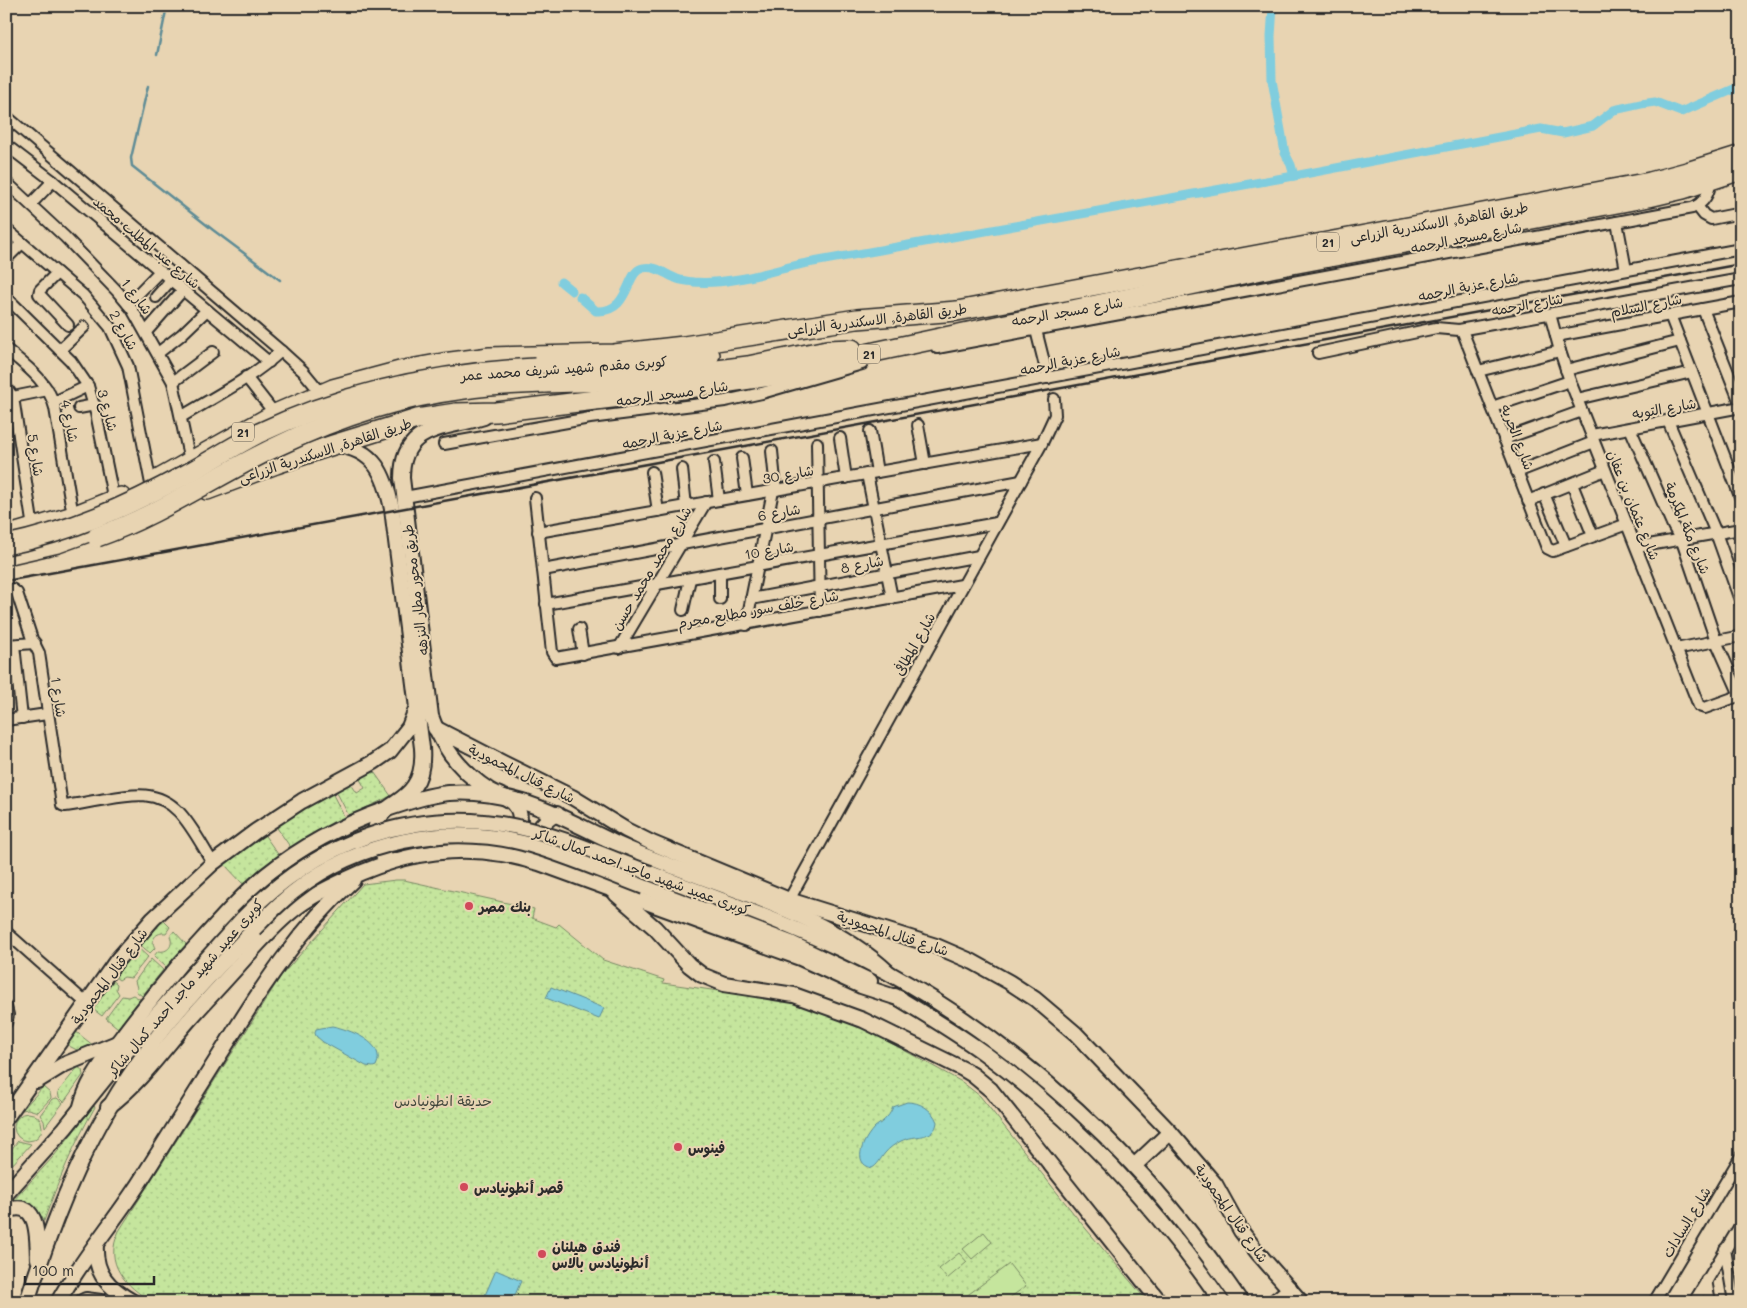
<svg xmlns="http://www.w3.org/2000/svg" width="1747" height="1308" viewBox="0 0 1747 1308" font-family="Mali,'Playpen Sans Arabic',sans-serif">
<defs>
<pattern id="green-dots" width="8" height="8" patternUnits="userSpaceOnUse" patternTransform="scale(1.25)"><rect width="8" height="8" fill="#c5e59d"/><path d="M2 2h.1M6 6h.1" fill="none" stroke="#a9c587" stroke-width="1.8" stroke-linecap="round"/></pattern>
</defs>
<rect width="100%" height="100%" fill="#e8d4b2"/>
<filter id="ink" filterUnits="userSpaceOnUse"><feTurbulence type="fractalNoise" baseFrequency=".02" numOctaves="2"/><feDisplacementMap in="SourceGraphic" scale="10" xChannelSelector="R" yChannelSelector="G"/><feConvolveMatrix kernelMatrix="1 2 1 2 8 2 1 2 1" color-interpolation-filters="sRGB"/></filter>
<g filter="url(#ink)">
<g fill="url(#green-dots)" stroke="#788864">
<polygon points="372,769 391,796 349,816 335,789 349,781 357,793 365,788 358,776"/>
<polygon points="331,791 345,818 291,848 275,825"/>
<polygon points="263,833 280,857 244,885 223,863"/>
<path d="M396,880H404L534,909L532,918L556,927L559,924L603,960L664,980L663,983L781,1000L805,1006L869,1031L962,1082L980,1096L1086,1229L1148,1302H152C126,1286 103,1264 119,1231L281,976L363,884Z"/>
<path d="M162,919L170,927L166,933C156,932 150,939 155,948L150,953L139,944Z"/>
<path d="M174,931L186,944L166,967L154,956L158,951C168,953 174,945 170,936Z"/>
<polygon points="136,946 148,957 131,978 124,977 119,980 112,975"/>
<polygon points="151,959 163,970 142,996 136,991 137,988 135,981"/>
<polygon points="110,978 117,984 116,989 119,994 102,1016 90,1007"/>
<polygon points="133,995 140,999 118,1028 106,1018 122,996 128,997"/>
<polygon points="75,1031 94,1046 79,1051 69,1046 69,1041"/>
<polygon points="78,1067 82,1070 83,1075 64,1102 59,1097 58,1092"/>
<polygon points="43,1087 50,1093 51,1098 38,1112 28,1109 22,1110"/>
<polygon points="57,1098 63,1103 45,1127 44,1121 40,1115 52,1099"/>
<path d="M94,1106L95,1107C74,1144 58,1181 44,1221C37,1208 26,1200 11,1203L54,1156Z"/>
<circle cx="28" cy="1127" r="14"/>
<polygon points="18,1141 31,1144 11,1166 6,1162 6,1156"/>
</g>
<g fill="#c5e59d" stroke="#788864">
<polygon points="984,1232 992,1242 972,1259 963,1249"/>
<polygon points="959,1253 967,1262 947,1279 939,1269"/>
<polygon points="1009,1264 1026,1286 1004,1302 968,1302 965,1297"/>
</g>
<g fill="#80cdde" stroke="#5e8c96">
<polygon points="551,987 604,1008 599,1019 546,998"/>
<path d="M332,1026C348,1029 388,1043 376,1066L373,1067L366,1066L323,1042L316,1036L315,1033L316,1029Z"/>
<path d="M907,1102C920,1102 932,1109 937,1122C935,1140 915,1134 901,1141C895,1144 889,1148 885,1153C880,1159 878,1165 872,1168C850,1163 865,1137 875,1127C879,1124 884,1121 887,1117C890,1114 891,1111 893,1107Z"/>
<polygon points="496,1270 521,1281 512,1302 482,1302"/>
</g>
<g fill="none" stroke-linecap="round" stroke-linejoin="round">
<g stroke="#5e8c96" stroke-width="2.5">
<polyline points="157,55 167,6"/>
<polyline points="148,86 131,158 132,166 213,230 280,280"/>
</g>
<g stroke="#80cdde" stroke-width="9">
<polyline points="1273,6 1271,36 1272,80 1285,153 1291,165 1294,176"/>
<polyline points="561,282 572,291"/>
<path d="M580,297L596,311C631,313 625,271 643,268C655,265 665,274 675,278C681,281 687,281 693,282C730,285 768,272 802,264L1294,176L1541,129L1563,133L1593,126L1614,110L1641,104L1655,102L1681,112L1741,86"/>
</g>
<g stroke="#2b2b2b" stroke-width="14">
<g id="street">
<polyline points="6,116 281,351 303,371 322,394"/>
<polyline points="6,145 53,181 269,362"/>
<polyline points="6,182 65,237 117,291 132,309 173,382 190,461"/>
<polyline points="31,204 53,181"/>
<polyline points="1697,206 1704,215 1711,219 1741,213"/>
<polyline points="1617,222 1626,270"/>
<polyline points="6,229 83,295 110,327 128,366 151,484"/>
<polyline points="6,259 22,243"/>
<polyline points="57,273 40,290 39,294 68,325"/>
<polyline points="6,297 71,361 88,386 96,413 114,501"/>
<polyline points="156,297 171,280"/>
<polyline points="128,304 160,271"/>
<polyline points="1703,309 1741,405"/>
<polyline points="1550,314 1560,351 1570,381 1699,706 1705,708 1741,695"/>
<polyline points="1670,315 1741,499"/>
<polyline points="1036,330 1048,378"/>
<polyline points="1462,330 1547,548 1553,551 1627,524"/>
<polyline points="146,332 183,290"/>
<polyline points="1556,336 1741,302"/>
<path d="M937,348L1692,208C1705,203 1709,193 1711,180"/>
<path d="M6,349C25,365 49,382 55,408L73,516"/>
<polyline points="60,350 84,327"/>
<polyline points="158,353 181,335 207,310"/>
<polyline points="1318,353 1436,328 1459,330 1741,279"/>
<polyline points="1566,370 1680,341"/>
<polyline points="1478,371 1560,351"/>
<polyline points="246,377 275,414"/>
<polyline points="173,382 213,352"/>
<polyline points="6,387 13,397 33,528"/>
<polyline points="8,398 48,390"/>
<polyline points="1577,399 1692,372"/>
<polyline points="54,402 88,386"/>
<polyline points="1492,407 1570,381"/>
<polyline points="79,408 95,405"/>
<path d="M181,417C214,397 252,378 281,351"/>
<polyline points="1668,421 1716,533 1741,603"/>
<polyline points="918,425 925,464"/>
<polyline points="1630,428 1673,526 1683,544 1716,641 1740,695"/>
<polyline points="870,431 877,472"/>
<polyline points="1592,435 1741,407"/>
<polyline points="840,438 846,478"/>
<polyline points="1504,439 1582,411"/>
<polyline points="817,443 820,611"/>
<polyline points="444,444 590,418 725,401 762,393 862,364"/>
<polyline points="772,451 776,490"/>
<polyline points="742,458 747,495"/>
<polyline points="714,462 719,500"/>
<polyline points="682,469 686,506"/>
<polyline points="652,472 658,511"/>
<polyline points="1517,472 1594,442"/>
<polyline points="867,474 892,598"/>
<polyline points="1572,484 1593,536"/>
<polyline points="1544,494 1566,546"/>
<polyline points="405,497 1741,249"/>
<polyline points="535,498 552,652 556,658 962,585"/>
<polyline points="1528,501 1605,470"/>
<polyline points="538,532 1042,443"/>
<polyline points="1637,547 1741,529"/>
<polyline points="543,570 1021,481"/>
<path d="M6,590L12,589L17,593L32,639L39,653L62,805L65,806C79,804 93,801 107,799C133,794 158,790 179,812C193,827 202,846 213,863"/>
<polyline points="720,599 720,573"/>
<polyline points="751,599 979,556"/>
<polyline points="546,604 997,523"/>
<polyline points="683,610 690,579"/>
<polyline points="746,625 773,491"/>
<polyline points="579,629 583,654"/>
<polyline points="6,645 35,643"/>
<polyline points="14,645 22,718"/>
<polyline points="619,648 706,502"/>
<polyline points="1676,649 1741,636"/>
<polyline points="6,720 47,714"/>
<polyline points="789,900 1042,443 1055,415 1054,399"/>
<polyline points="6,932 86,1003"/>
<polyline points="6,1007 8,1015 6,1023"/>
<polyline points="1725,1249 1734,1302"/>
<polyline points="1706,1280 1710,1302"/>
<polyline points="1654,1302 1741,1156"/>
<polyline points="1694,1302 1741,1224"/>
</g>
</g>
<g stroke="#2b2b2b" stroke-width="18">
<g id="secondary">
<path d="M484,417C445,430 402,424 402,478L431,716C442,747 461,772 489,790C497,795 509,797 515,805C525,816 518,841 508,851"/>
<path d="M336,445C375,449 385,475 392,509L422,748C423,762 422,775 414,786C407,797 397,801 387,809C372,822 370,844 385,857"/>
<polyline points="435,728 503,763 572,797 626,830 652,843 789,900 936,946 973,962 1009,982 1035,999 1075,1033 1170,1132 1215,1184 1241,1231 1258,1253 1301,1302"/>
<path d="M532,857C526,842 543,820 557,814"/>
<path d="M650,873C730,903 812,932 887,972C978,1022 1063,1090 1133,1165C1173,1207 1208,1254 1241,1302"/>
<polyline points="644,887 791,943 870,981"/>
<polyline points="616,894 655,928 689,965 702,975 724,984 794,995 863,1020 963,1069 973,1075 991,1090 1160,1302"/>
<path d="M895,996C925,1014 955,1032 984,1053C1078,1122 1156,1207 1222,1302"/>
<polyline points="37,1081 63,1065 117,1043"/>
<path d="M108,1107C140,1083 162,1051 188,1021C205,1002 222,984 239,965C256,946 272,927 292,911C309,897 328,888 347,879C396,856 449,845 502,854C514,856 527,860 539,863L800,958L861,986L901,999"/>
<path d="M80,1110C87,1080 104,1061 121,1038C140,1012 160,988 180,964C208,934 235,901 266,875C302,846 344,824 387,809C408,802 428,795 449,793C474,791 499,795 523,802C555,812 583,828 613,842C634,852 656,860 677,868C749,896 832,919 889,973"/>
<polyline points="6,1118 117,960 153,919 213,863 256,831 302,801 374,762 390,751 409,727 416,709"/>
<polyline points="1134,1166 1170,1132"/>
<polyline points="6,1194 65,1128 151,1021 243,918"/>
<path d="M6,1211C40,1197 37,1239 38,1259"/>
<path d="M96,1244C94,1274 109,1288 133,1302"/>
<path d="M27,1302C56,1210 90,1127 148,1049C179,1006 218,968 254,929"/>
<path d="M58,1302C82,1258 115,1221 141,1180C169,1136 196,1092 224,1048C261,988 300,928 353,880"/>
<polyline points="82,1302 86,1300 101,1302"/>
<polyline points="1274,1302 1290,1289"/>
</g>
</g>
<g stroke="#2b2b2b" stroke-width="22">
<g id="highway">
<polyline points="543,368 620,366 710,355"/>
<polyline points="544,383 611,381 679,375 748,366 827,350 852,349"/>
<polyline points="159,479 275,414 333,389 404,370 443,363 490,357 614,354 684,346 857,319 957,311 1650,182 1687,172 1741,155"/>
<polyline points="207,490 276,464 333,445 417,419 456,413 496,412 662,392 778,375 879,351 1271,268 1649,197 1683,189 1741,170"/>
<polyline points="6,536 73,516 121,497"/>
<polyline points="6,555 58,543 113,523"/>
</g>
</g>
<use href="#street" stroke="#e8d4b2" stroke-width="10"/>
<use href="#secondary" stroke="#e8d4b2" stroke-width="14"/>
<use href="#highway" stroke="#e8d4b2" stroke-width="19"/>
<polyline stroke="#2b2b2b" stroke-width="2.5" points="6,581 1741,264"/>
<g stroke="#2b2b2b" stroke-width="18" stroke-linecap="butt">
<g id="secondary-bridge">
<path d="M243,918C316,842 413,805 518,827C564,837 607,857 650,873"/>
<path d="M254,929C267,916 280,902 296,890C359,841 445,824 523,843C564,854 604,872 644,887"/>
</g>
</g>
<g stroke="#2b2b2b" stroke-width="22" stroke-linecap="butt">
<g id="highway-bridge">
<path d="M97,537C162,514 218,474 280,445C338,417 400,397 464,389C491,385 517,384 544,383"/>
<path d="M6,545C70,532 128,506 185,475C209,462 232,447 257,434C344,392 439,373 535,368"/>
</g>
</g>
<use href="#secondary-bridge" stroke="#e8d4b2" stroke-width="14"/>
<use href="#highway-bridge" stroke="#e8d4b2" stroke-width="19"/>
</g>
</g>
<g fill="#d1495b" stroke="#e8d4b2" stroke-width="2">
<circle cx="469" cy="906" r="5"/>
<circle cx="678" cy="1147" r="5"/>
<circle cx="464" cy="1187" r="5"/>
<circle cx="542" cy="1254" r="5"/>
</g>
<g text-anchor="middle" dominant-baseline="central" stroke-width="4" stroke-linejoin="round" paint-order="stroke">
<g fill="#e8d4b2" stroke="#645e54" stroke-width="1">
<rect x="1317" y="232.5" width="22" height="19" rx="4"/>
<rect x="858" y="344.5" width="22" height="19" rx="4"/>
<rect x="232" y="422.5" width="22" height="19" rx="4"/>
</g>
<g font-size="12" font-weight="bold" fill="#2b2b2b">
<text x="1328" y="242">21</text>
<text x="869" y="354">21</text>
<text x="243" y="432">21</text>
</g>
<g font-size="14" fill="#2b2b2b" stroke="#e8d4b2">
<text transform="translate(1439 222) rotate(-10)">طريق القاهرة, الاسكندرية الزراعى</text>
<text transform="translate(1466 237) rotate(-11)">شارع مسجد الرحمه</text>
<text transform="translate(147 242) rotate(40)">شارع عبد المطلب محمد</text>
<text transform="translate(1468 286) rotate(-11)">شارع عزبة الرحمه</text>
<text transform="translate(137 296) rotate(53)">شارع 1</text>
<text transform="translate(1527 304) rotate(-10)">شارع الرحمه</text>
<text transform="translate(1646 305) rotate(-11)">شارع السلام</text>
<text transform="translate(1067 311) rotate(-10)">شارع مسجد الرحمه</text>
<text transform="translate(877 319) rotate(-7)">طريق القاهرة, الاسكندرية الزراعى</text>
<text transform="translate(124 330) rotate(61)">شارع 2</text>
<text transform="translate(1070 360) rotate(-11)">شارع عزبة الرحمه</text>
<text transform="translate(564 368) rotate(-4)">كوبرى مقدم شهيد شريف محمد عمر</text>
<text transform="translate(672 393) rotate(-8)">شارع مسجد الرحمه</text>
<text transform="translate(1664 408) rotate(-10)">شارع التوبه</text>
<text transform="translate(108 410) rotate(75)">شارع 3</text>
<text transform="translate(70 421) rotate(79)">شارع 4</text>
<text transform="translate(672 434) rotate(-11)">شارع عزبة الرحمه</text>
<text transform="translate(1518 437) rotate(69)">شارع الحريه</text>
<text transform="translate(325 450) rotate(-18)">طريق القاهرة, الاسكندرية الزراعى</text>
<text transform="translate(36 455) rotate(81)">شارع 5</text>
<text transform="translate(788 474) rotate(-10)">شارع 30</text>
<text transform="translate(1634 505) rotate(68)">شارع عثمان بن عفان</text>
<text transform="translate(779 512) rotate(-10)">شارع 6</text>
<text transform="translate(1688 528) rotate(68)">شارع مكة المكرمة</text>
<text transform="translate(769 550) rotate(-10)">شارع 10</text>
<text transform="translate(862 564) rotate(-11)">شارع 8</text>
<text transform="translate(651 568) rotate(-59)">شارع محمد محمد حسن</text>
<text transform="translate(415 590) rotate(-97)">طريق محور مطار النزهه</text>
<text transform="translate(758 609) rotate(-10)">شارع خلف سور مطابع محرم</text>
<text transform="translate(914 644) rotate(-61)">شارع المطافى</text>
<text transform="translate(59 697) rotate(82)">شارع 1</text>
<text transform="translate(522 773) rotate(26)">شارع قنال المحمودية</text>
<text transform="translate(642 871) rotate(20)">كوبرى عميد شهيد ماجد احمد كمال شاكر</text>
<text transform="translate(893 933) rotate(18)">شارع قنال المحمودية</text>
<text transform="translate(109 976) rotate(-53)">شارع قنال المحمودية</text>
<text transform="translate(185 987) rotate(-49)">كوبرى عميد شهيد ماجد احمد كمال شاكر</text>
<text transform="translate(1232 1213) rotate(55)">شارع قنال المحمودية</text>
<text transform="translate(1686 1222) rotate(-59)">شارع السادات</text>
</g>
<g font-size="14" font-weight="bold" fill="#2b2b2b" stroke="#e8d4b2" text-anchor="start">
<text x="479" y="906">بنك مصر</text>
<text x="688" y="1147">فينوس</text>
<text x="474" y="1187">قصر أنطونيادس</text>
<text x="552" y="1246">فندق هيلنان<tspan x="552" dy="16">أنطونيادس بالاس</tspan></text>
</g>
<g font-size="14" fill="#42473c" stroke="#e8d4b2">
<text x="443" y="1100">حديقة انطونيادس</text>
</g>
</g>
<rect width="1747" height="1308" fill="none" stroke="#e8d4b2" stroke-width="25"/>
<rect x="12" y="12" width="1722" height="1283" fill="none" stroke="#2b2b2b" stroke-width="2" filter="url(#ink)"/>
<path d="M25 1276v8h129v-8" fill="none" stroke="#2b2b2b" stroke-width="2.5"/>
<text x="32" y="1276" font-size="15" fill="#2b2b2b" stroke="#e8d4b2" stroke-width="4" paint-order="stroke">100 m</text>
</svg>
